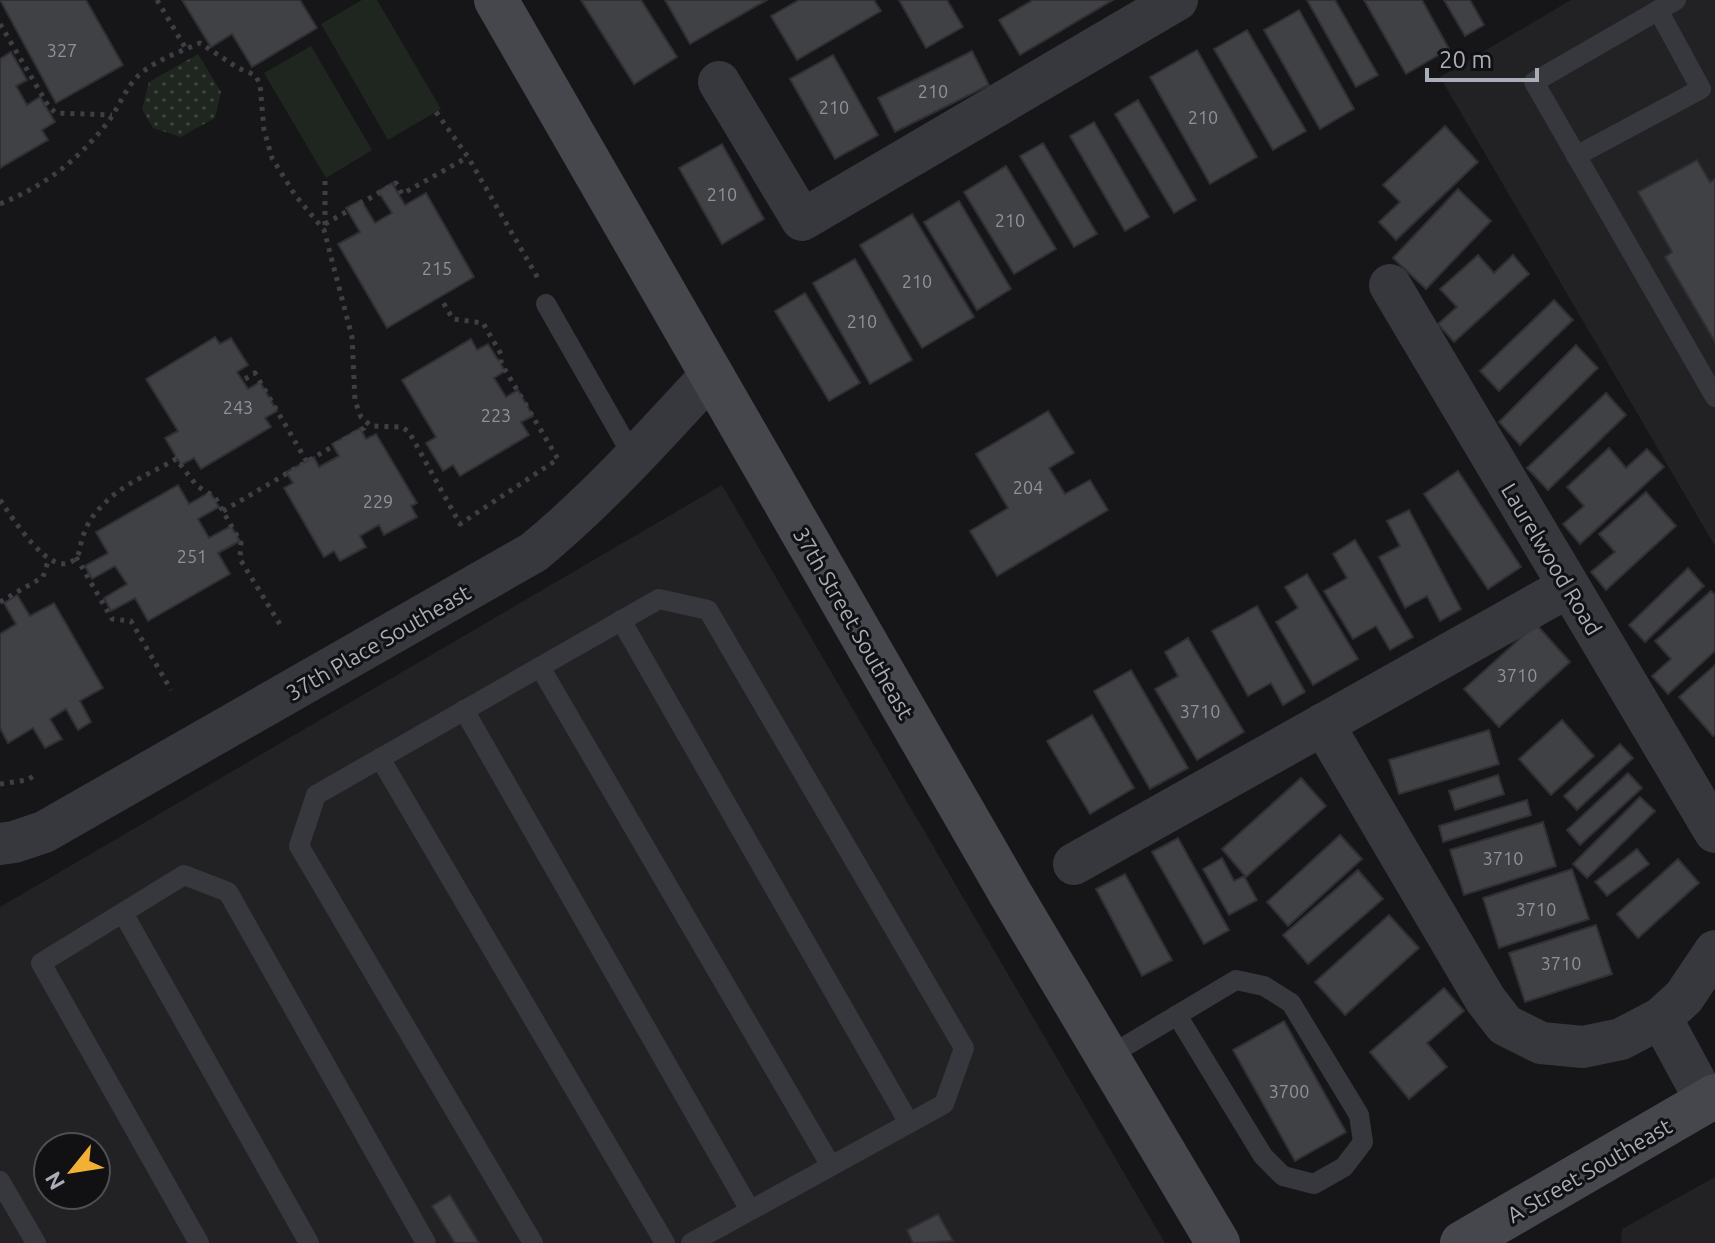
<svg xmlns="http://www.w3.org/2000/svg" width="1715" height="1243" viewBox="0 0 1715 1243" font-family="Ubuntu,sans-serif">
<defs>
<pattern id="park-dots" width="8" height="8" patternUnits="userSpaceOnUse" patternTransform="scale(2)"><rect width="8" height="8" fill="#1e261f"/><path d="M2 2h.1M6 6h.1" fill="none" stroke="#3c433d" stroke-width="1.8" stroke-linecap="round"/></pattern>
</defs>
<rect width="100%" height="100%" fill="#161618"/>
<g fill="#222225" fill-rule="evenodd">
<polygon points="1571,0 1715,0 1715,546 1440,77"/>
<path d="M722,485L1165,1243H0V907ZM48,1147H96V1195H48Z"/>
<polygon points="1715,1177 1715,1243 1621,1243 1622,1229"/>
</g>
<g fill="#1e261f">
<polygon points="362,0 377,0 441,109 388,140 321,24"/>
<polygon points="311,46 372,150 326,178 264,73"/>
</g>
<polygon fill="url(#park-dots)" points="198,54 221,92 215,118 181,137 153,128 142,109 149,82"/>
<g fill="#404145" stroke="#303034" stroke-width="2">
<polygon points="0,0 86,0 123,65 56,103"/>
<polygon points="182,0 300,0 317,28 252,67 232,34 211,47"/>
<polygon points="581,0 641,0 677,57 634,84"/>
<polygon points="665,0 767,0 690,44"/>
<polygon points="799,0 874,0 881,11 797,60 771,16"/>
<polygon points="899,0 947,0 963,27 926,48"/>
<polygon points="1033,0 1113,0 1020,55 999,20"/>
<polygon points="1307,0 1335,0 1378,75 1356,87"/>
<polygon points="1364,0 1422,0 1449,49 1406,74"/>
<polygon points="1444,0 1470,0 1484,25 1465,36"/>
<polygon points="1299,10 1354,109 1320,129 1264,30"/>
<polygon points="1247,30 1306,131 1273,150 1214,49"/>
<polygon points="1197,50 1257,157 1210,184 1150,77"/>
<polygon points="972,51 989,85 895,132 878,98"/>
<polygon points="11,52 27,80 16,86 27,105 40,97 55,122 42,130 48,140 0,168 0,59"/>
<polygon points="833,55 878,135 835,159 790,79"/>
<polygon points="1138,100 1196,200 1174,213 1115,114"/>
<polygon points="1094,122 1149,217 1125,231 1070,136"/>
<polygon points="1445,126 1478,162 1396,240 1379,222 1400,202 1383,185"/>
<polygon points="1043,143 1097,234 1074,247 1020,156"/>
<polygon points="722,144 764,219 722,244 679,168"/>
<polygon points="1697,160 1710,182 1715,179 1715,342 1665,257 1672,252 1638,192"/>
<polygon points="1006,166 1056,249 1014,274 964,192"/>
<polygon points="392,183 405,205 426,193 474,277 387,328 338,244 360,232 346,208 361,200 375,223 392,213 378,191"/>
<polygon points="1458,189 1491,221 1426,289 1393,258"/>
<polygon points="959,201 1011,289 977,310 924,222"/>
<polygon points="912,214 974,317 922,348 860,245"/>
<polygon points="1478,255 1494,273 1513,255 1529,274 1454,342 1438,324 1457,307 1440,289"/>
<polygon points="855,259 912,360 870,384 813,283"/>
<polygon points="805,293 860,383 829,401 775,311"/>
<polygon points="1554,300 1573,320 1499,391 1480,371"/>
<polygon points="215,337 220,344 231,338 248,365 237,372 248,389 260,382 277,411 265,418 271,427 201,469 194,458 181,465 165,438 178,431 146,379"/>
<polygon points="471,339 477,350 488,344 505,371 494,378 506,397 518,390 533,416 521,422 529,435 460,476 453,465 443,471 426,443 436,437 402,380"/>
<polygon points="1576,345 1598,368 1520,445 1499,422"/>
<polygon points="1606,393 1626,415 1548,490 1527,468"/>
<polygon points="1048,411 1074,453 1049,468 1065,494 1090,480 1108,510 997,576 970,531 1008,508 976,454"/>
<polygon points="360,428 366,439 376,434 417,503 411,506 417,517 384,535 379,525 360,536 366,547 340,561 334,551 324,557 284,488 293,483 286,472 314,457 319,467 339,456 332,444"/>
<polygon points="1609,448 1626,468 1647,449 1664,467 1580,544 1563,524 1584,506 1567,487"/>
<polygon points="1458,471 1521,567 1488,589 1424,494"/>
<polygon points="178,485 189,504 210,492 219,507 198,519 209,538 231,526 240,541 218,553 230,574 148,621 135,598 111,611 104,598 127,584 115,566 92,579 85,566 108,553 96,532"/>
<polygon points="1646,492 1676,526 1606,590 1591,572 1615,552 1599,534"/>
<polygon points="1409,510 1461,609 1440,621 1427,596 1405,608 1379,557 1400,546 1387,521"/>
<polygon points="1355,540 1413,637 1390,650 1376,626 1353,639 1324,591 1347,578 1333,554"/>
<polygon points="1688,568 1704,586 1645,642 1629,625"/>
<polygon points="1307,574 1358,659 1313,685 1276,622 1298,608 1285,587"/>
<polygon points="1711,591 1715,595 1715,651 1668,694 1652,676 1671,659 1655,641"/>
<polygon points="17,595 30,616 54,603 103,688 80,701 91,722 78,730 66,709 50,719 62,739 45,748 33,728 8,743 0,728 0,634 16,624 4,603"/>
<polygon points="1257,606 1305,692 1283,705 1271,683 1248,696 1212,631"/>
<polygon points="1536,624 1570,662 1499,727 1464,689"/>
<polygon points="1188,638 1244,732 1197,760 1155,689 1178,676 1165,652"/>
<polygon points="1715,665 1715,734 1713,736 1679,697"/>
<polygon points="1131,670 1188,768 1150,789 1094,691"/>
<polygon points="1092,715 1134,788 1090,814 1047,741"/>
<polygon points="1562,720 1594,756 1551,795 1519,759"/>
<polygon points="1489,730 1499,764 1399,794 1389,760"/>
<polygon points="1620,744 1633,758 1577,810 1564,796"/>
<polygon points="1628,773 1642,788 1580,845 1567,830"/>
<polygon points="1498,775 1504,794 1455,810 1449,791"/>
<polygon points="1301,778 1326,806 1246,877 1222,849"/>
<polygon points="1640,797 1655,811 1587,878 1573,864"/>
<polygon points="1527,800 1531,815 1443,842 1439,826"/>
<polygon points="1543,822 1556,866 1464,895 1450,850"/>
<polygon points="1340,835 1362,859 1288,926 1267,902"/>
<polygon points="1178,838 1229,930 1204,944 1152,852"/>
<polygon points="1637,849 1649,864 1607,896 1595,882"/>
<polygon points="1222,858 1234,881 1244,876 1257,900 1229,915 1203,869"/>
<polygon points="1678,859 1699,883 1638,938 1617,914"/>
<polygon points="1572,869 1589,919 1499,948 1483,898"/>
<polygon points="1358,870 1383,899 1308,964 1283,935"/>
<polygon points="1125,874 1172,960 1142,976 1096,889"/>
<polygon points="1389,915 1419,948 1345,1015 1315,982"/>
<polygon points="1596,925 1612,974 1525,1002 1509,953"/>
<polygon points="1444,988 1464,1011 1427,1043 1447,1067 1409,1099 1370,1052"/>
<polygon points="1284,1021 1346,1132 1295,1161 1233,1050"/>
<polygon points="450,1195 479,1243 455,1243 432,1206"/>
<polygon points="938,1214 953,1241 913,1243 907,1230"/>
</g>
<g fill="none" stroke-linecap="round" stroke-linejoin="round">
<g stroke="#3d3f44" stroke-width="5" stroke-dasharray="4 6" stroke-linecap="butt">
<polyline points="157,0 186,49"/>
<polyline points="0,24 49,107 56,113 112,115"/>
<polyline points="436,112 468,157 539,280"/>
<path d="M0,204C46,185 77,161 108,122C119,107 126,87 139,75C156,60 179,52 200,43L238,68L255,75L260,84L264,130L272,158L295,195L324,230L352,337L355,401L361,417L371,426L402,427L409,432L460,524L558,459L501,363V354L483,323L453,319L441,299"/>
<polyline points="325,224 396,183 402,194 468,157"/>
<polyline points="325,225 325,180"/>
<polyline points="245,379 255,373 307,462"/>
<path d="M0,500C11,515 51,582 75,559C81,553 80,543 83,536C87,524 94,513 103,505C122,484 152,473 176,459L197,486L215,497L241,543L240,559L281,626"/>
<polyline points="223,511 364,428 366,422"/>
<polyline points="76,557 112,619 131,621 171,690"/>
<polyline points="0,602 43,577 49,558"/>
<polyline points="0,784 27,780 37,774"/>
</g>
<g stroke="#37383d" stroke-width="20">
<polyline points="1676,0 1534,82 1715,397"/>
<polyline points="1576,156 1701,89 1658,10"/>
<polyline points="546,304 634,458"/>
<polyline points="621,620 909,1123"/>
<polyline points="540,667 831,1166"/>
<polyline points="464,710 750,1210"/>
<polyline points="380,758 665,1243"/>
<polyline points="123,913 309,1243"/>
<polyline points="1107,1057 1236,980 1264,986 1291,1003 1359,1115 1363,1142 1344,1167 1314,1184 1283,1176 1263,1156 1177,1015"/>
<polyline points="0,1181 36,1243"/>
<polyline points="199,1243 41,963 184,875 228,892 426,1243"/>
<polyline points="533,1243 299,846 316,795 659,599 708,610 964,1048 944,1104 691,1243"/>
</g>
<g stroke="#37383d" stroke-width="42">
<polyline points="719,82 802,220 1177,0"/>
<polyline points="1390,285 1715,832"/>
<polyline points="1323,724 1485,999 1505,1025 1541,1043 1583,1047 1621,1039 1661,1018 1684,997 1715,951"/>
<path d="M0,844L14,842L44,832L534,552C598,499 654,437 710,376"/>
<polyline points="1074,864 1568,587"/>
<polyline points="1661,1018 1706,1101"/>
</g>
<g stroke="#45474d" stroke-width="44">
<polyline points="496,0 1010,893 1218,1243"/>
<polyline points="1462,1243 1715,1096"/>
</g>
</g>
<g text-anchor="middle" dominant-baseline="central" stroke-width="6" stroke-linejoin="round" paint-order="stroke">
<g font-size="18" fill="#8e929b">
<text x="62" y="50">327</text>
<text x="933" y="91">210</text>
<text x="834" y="107">210</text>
<text x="1203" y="117">210</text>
<text x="722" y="194">210</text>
<text x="1010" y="220">210</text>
<text x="437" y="268">215</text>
<text x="917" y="281">210</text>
<text x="862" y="321">210</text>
<text x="238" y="407">243</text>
<text x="496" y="415">223</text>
<text x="1028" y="487">204</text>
<text x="378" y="501">229</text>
<text x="192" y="556">251</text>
<text x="1517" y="675">3710</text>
<text x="1200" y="711">3710</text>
<text x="1503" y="858">3710</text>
<text x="1536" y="909">3710</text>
<text x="1561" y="963">3710</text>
<text x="1289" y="1091">3700</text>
</g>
<g font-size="22" fill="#a8adb8" stroke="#111113">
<text transform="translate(1552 559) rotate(59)">Laurelwood Road</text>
<text transform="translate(854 623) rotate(60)">37th Street Southeast</text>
<text transform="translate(378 642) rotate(-30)">37th Place Southeast</text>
<text transform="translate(1589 1170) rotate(-30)">A Street Southeast</text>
</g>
</g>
<g transform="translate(72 1171) rotate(240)"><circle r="38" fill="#111113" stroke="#4d4f55" stroke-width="2"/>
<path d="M0-6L14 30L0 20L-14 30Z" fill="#f2b134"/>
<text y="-12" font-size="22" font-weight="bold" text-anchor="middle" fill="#a8adb8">N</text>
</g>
<path d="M1427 68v12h110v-12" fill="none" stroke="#a8adb8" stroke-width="4"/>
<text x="1439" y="68" font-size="24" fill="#a8adb8" stroke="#111113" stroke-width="6" paint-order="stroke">20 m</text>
</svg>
